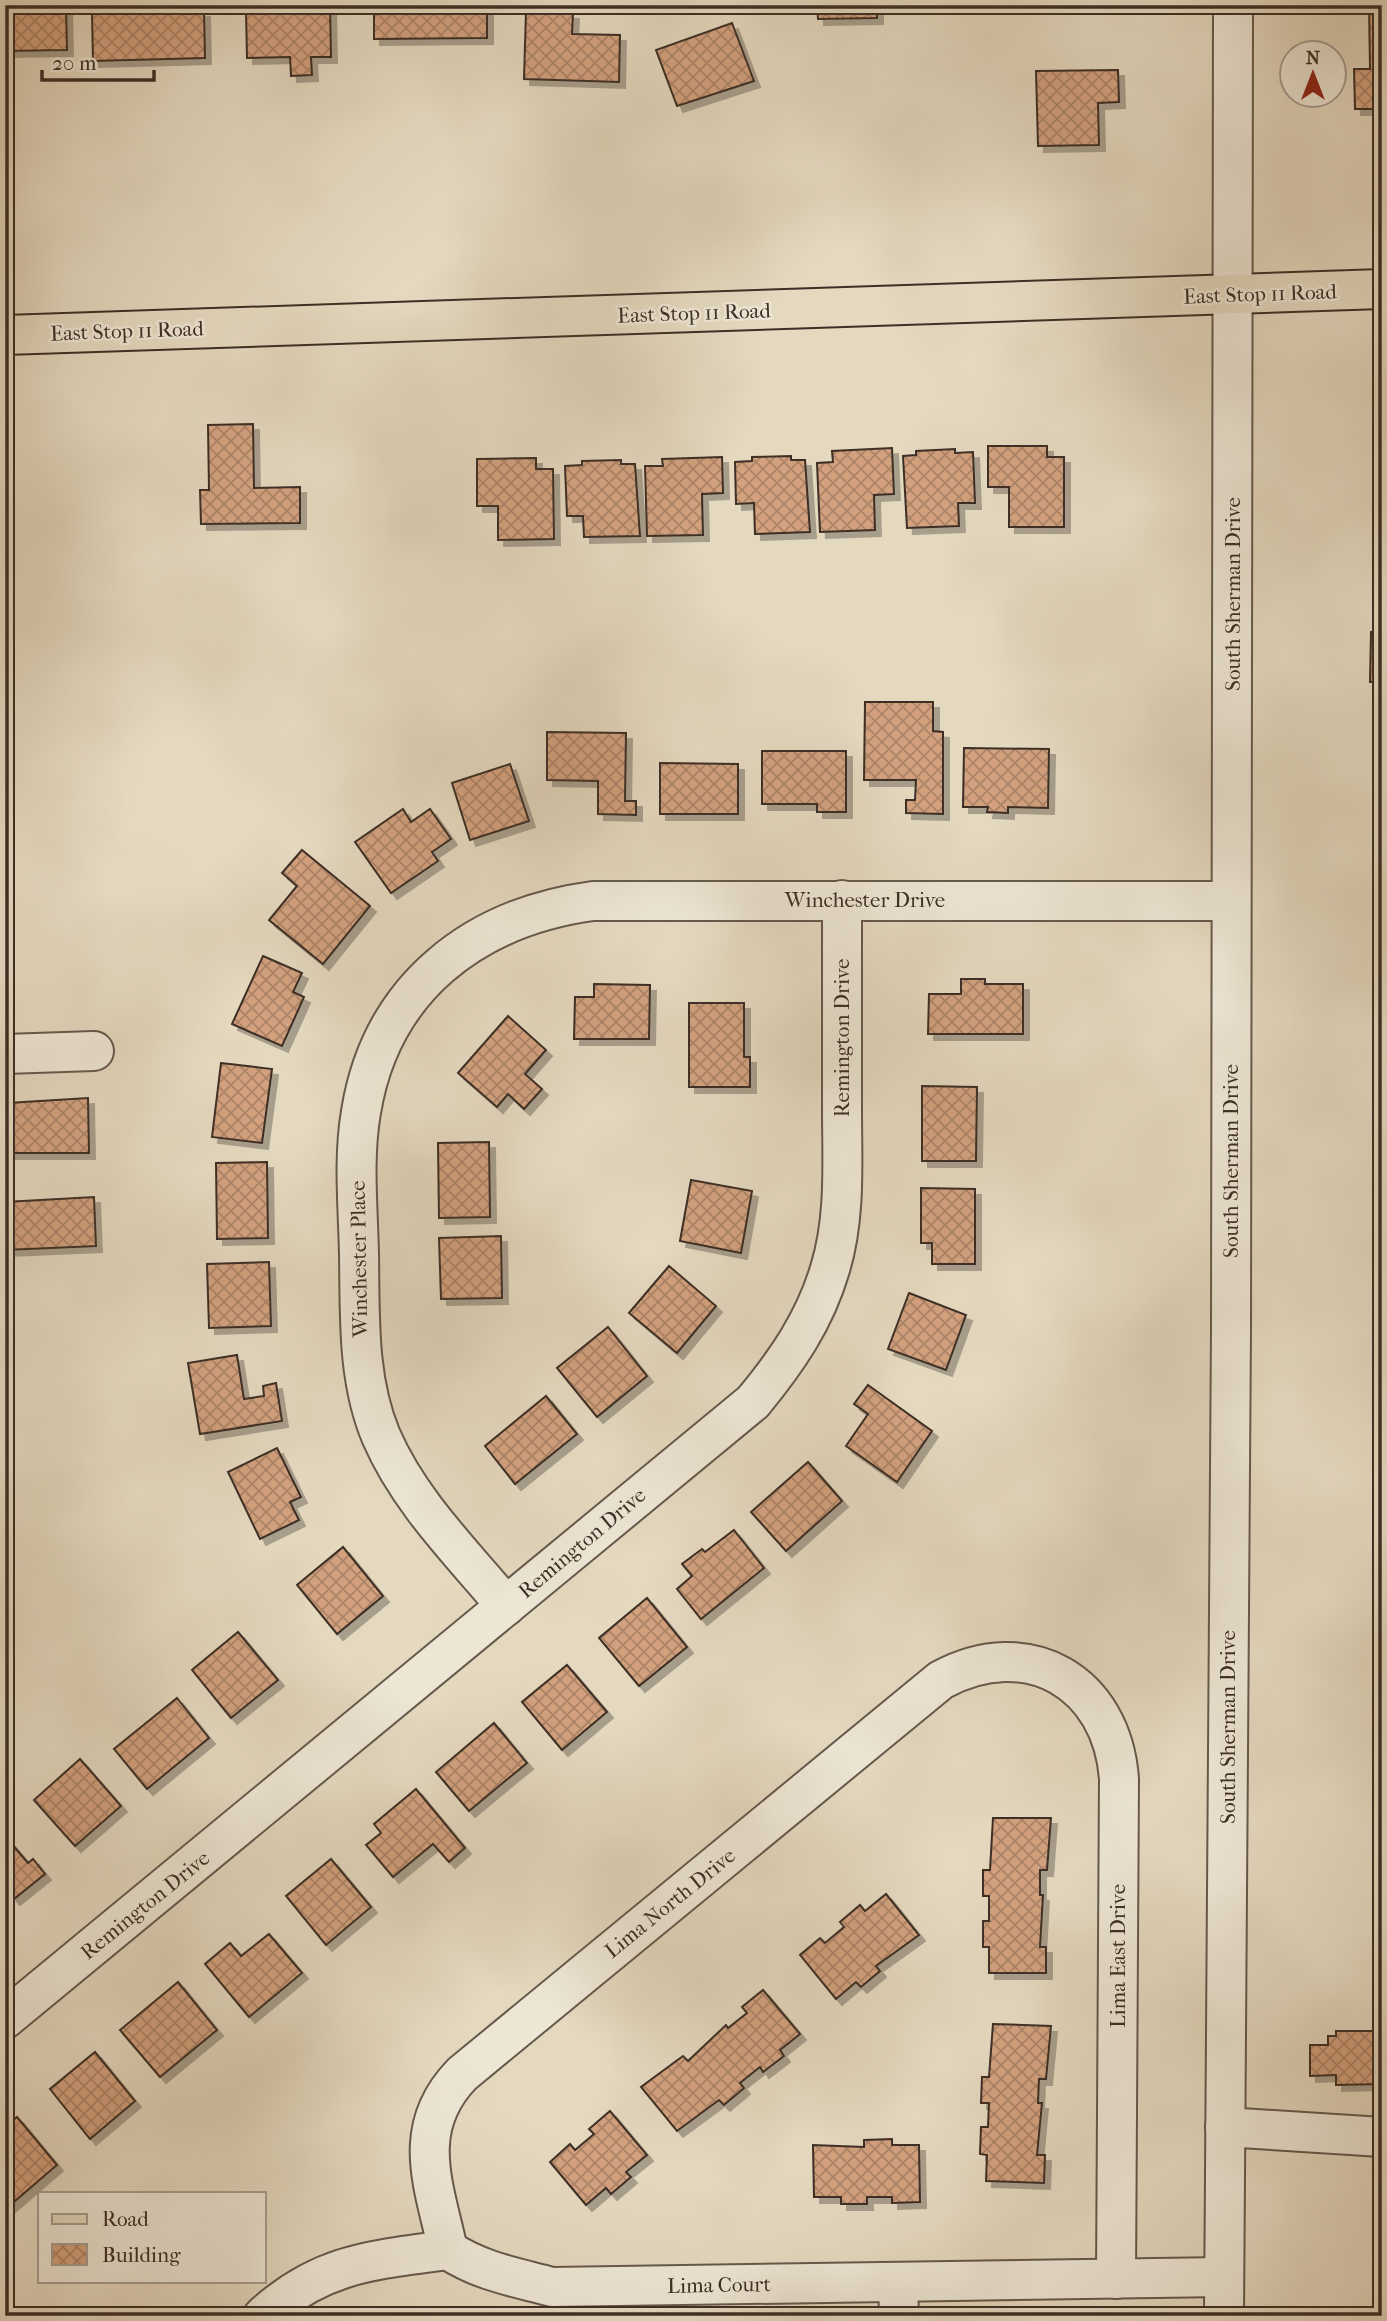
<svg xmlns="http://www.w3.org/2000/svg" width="1387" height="2321" viewBox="0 0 1387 2321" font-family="'IM FELL French Canon',serif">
<defs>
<pattern id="building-cross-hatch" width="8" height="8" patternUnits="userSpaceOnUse" patternTransform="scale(1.75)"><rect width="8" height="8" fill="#d3a17e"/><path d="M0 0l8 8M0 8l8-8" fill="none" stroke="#ac8467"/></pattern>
<filter id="shadow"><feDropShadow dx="6" dy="6" stdDeviation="0" flood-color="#0004"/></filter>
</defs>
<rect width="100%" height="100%" fill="#e4d8bf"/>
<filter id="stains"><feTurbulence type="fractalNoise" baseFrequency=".00286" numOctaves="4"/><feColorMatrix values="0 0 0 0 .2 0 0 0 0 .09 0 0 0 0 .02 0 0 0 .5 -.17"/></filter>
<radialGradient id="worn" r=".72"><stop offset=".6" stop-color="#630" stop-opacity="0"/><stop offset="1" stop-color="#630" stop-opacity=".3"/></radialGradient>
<g fill="url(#building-cross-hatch)" stroke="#3c2f25" stroke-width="2" filter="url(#shadow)">
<polygon points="5,5 66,5 67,50 5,51"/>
<polygon points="171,5 171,12 204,11 205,58 93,61 92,13 131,13 131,6"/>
<polygon points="330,5 331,57 311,57 312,75 291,76 290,57 247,58 246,11 279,10 279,6"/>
<polygon points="374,5 487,5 487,38 374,39"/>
<polygon points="817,5 877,5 877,18 818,19"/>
<rect x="1052" y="5" width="68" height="3"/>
<polygon points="1369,5 1382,5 1382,109 1355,109 1354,69 1370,69"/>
<polygon points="526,11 573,13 572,34 620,35 619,82 524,79"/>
<polygon points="732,23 754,81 677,106 656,50"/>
<polygon points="1118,70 1119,102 1098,103 1099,145 1038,146 1036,71"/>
<polygon points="253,424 254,488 300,487 300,523 201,524 200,490 209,490 208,425"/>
<polygon points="988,446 1047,446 1047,457 1064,457 1064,527 1009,527 1009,487 988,487"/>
<polygon points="892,448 894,494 874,495 875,530 820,532 817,463 833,462 832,451"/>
<polygon points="955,449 955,453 973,452 975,503 958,503 959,526 907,528 903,456 916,455 916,451"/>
<polygon points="791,456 791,460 805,460 810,532 755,534 754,503 736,504 735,462 752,461 752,457"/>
<polygon points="722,457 723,493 702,494 703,535 647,536 645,466 663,466 662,459"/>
<polygon points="536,458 536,469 553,469 554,539 498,540 498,506 477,506 477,459"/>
<polygon points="621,460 621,464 635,464 640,536 584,537 583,516 567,516 565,466 582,465 582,461"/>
<polygon points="1371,632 1382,632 1382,682 1370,682"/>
<polygon points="865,702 933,702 933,731 943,732 943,814 906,813 906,800 915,800 916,780 864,780"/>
<polygon points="547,732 626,733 625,801 636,801 636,815 598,814 598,781 547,780"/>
<polygon points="964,748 1049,749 1048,808 1008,807 1008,813 987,812 988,807 963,807"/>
<polygon points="762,751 846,751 846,812 817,812 817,804 762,804"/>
<polygon points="660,763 738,764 738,814 660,814"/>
<polygon points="510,764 529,821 470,840 452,783"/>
<polygon points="1378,785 1382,785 1382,836 1380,836"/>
<polygon points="403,809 411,822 430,809 451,839 432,852 438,861 391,893 355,842"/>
<polygon points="302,850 370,906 323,964 269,920 297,886 282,873"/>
<polygon points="263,956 302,973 293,992 304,997 282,1046 232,1024"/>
<polygon points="961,979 985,979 985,984 1023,984 1023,1034 928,1034 929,994 961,994"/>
<polygon points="594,984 650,985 649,1039 574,1039 575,997 594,997"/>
<polygon points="689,1003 744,1003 744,1057 750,1057 750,1087 689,1087"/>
<polygon points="508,1016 546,1050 525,1074 542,1089 524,1109 508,1094 497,1107 458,1073"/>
<polygon points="221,1063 272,1069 262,1143 212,1137"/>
<polygon points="922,1086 977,1087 976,1161 922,1161"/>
<polygon points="88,1098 89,1153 8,1153 8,1103"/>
<polygon points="489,1142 490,1217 439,1218 438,1143"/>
<polygon points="267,1162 268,1238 217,1239 216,1163"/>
<polygon points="691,1180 752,1191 741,1253 680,1241"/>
<polygon points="921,1188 975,1189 975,1264 932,1264 932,1243 921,1243"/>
<polygon points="94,1197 96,1246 5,1250 5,1202"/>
<polygon points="501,1236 502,1298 441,1299 439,1238"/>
<polygon points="269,1262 271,1326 209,1328 207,1264"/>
<polygon points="669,1266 716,1306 677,1353 629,1313"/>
<polygon points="909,1293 966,1315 946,1370 888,1349"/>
<polygon points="608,1327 647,1376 597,1417 557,1368"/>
<polygon points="237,1355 244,1399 264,1396 263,1386 276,1383 282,1421 200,1434 188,1363"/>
<polygon points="868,1385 932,1431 897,1482 846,1446 868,1414 854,1404"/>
<polygon points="546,1396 577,1434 515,1484 485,1446"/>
<polygon points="277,1448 301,1497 290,1502 299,1520 260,1539 228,1472"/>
<polygon points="808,1462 842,1501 786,1551 751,1512"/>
<polygon points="734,1530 764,1568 701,1619 677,1589 692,1576 682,1564 702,1549 705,1552"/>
<polygon points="343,1547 383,1596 337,1634 297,1585"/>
<polygon points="647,1598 687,1647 639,1686 599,1638"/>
<polygon points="238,1632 278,1680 231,1718 192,1670"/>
<polygon points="567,1665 607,1712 562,1750 522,1702"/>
<polygon points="177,1698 209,1738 147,1789 114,1749"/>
<polygon points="494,1723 527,1763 469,1811 436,1772"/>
<polygon points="80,1759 121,1806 75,1846 34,1800"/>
<polygon points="416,1789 465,1848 449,1862 433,1844 393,1877 366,1845 381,1833 374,1824"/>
<polygon points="993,1818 1051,1818 1047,1870 1040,1870 1040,1895 1043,1895 1040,1947 1046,1947 1046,1973 989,1973 989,1947 983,1947 983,1921 989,1921 989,1896 983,1896 983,1870 990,1870"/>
<polygon points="5,1836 28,1863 33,1859 45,1874 14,1899 5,1888"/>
<polygon points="331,1859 371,1907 326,1945 286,1896"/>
<polygon points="886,1894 919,1935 876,1966 880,1971 861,1987 856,1982 836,1999 800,1955 820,1938 825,1943 844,1927 840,1922 860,1905 865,1911"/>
<polygon points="269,1934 302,1973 249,2017 205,1964 230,1943 241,1956"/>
<polygon points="178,1982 217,2030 160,2077 120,2030"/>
<polygon points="763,1990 800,2034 780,2050 784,2056 763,2072 760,2067 740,2083 744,2088 724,2105 719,2100 677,2131 641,2087 683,2056 688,2061 726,2025 728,2028 747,2013 742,2007"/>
<polygon points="993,2024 1051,2026 1046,2079 1039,2079 1038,2103 1042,2103 1037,2155 1045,2155 1044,2183 986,2181 987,2155 980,2154 981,2127 988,2127 989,2103 981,2103 982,2077 989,2077"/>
<polygon points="1336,2031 1382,2031 1382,2084 1336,2085 1336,2075 1310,2076 1310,2045 1328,2045 1328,2036 1336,2036"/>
<polygon points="95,2052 135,2101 90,2139 50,2089"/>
<polygon points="610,2111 647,2155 626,2172 631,2177 611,2194 606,2188 586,2205 550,2162 570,2144 575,2150 594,2134 589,2129"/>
<polygon points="17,2117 57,2165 8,2207 5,2203 5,2127"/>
<polygon points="892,2139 892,2145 919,2145 920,2202 892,2203 892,2197 867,2197 867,2204 841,2204 841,2197 814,2197 813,2145 864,2147 864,2140"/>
</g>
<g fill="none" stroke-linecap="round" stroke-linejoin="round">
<g stroke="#66594c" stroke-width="42">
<g id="minor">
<polyline points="5,1054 94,1051"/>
<path d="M506,1606C461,1552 409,1501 381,1436C357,1379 360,1315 359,1254C358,1207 353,1158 361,1112C381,988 474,917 593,901H1231"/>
<path d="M5,2019L753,1402C787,1361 815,1320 830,1269C846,1217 842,1161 842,1109C842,1039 842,970 842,900"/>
<polyline points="1225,2127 1382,2137"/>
<path d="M448,2250C434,2185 409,2129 462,2074L941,1680C1028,1633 1112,1682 1119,1779L1116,2279"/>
<polyline points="898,2282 899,2316"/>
<path d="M263,2316C321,2263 373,2260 448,2250C482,2272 515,2277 552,2287L1224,2277"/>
<polyline points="1224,2316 1231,1328 1233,5"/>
</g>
</g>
<g stroke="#3c2f25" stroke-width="42">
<polyline id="major" points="5,335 1382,289"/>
</g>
<use href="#minor" stroke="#ede6d5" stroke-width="38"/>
<use href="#major" stroke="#e4d8bf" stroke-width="38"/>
</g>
<g text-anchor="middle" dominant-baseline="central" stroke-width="5" stroke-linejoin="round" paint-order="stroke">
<g font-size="21" fill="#3c2f25" stroke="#ede6d5">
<text transform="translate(1260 294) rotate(-2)">East Stop 11 Road</text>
<text transform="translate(694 313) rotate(-2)">East Stop 11 Road</text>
<text transform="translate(127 331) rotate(-2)">East Stop 11 Road</text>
<text transform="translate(1233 594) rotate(-90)">South Sherman Drive</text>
<text x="865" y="900">Winchester Drive</text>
<text transform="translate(842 1038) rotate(-90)">Remington Drive</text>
<text transform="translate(1231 1161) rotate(-90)">South Sherman Drive</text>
<text transform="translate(359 1259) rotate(-91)">Winchester Place</text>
<text transform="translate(582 1543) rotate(-40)">Remington Drive</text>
<text transform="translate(1228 1727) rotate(-90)">South Sherman Drive</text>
<text transform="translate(670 1903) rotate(-39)">Lima North Drive</text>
<text transform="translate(145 1905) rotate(-39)">Remington Drive</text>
<text transform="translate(1118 1956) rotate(-90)">Lima East Drive</text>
<text transform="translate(719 2285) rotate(-1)">Lima Court</text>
</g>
</g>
<rect width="1387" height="2321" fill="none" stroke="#e4d8bf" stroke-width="28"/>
<rect x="7" y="7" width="1373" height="2307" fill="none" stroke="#3c2f25" stroke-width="3.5"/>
<rect x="14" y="14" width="1359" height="2293" fill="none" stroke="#3c2f25" stroke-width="2"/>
<rect x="38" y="2192" width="228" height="91" fill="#ede6d5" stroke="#a69d8f" stroke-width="2"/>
<rect x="52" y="2214" width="35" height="10" fill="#e4d8bf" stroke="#a69d8f" stroke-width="2"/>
<text x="102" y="2226" font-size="21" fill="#3c2f25">Road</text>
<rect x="52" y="2244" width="35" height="21" fill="url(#building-cross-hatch)" stroke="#a69d8f" stroke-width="2"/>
<text x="102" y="2262" font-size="21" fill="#3c2f25">Building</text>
<g transform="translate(1313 74)"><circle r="33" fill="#ede6d5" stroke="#a69d8f" stroke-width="2"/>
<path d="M0-5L12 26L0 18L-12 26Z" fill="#8f2418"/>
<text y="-10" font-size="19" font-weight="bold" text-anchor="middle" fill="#3c2f25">N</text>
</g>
<path d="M42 70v10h112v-10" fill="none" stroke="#3c2f25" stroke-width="3.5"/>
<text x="52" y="70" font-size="21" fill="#3c2f25" stroke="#ede6d5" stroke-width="5" paint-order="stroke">20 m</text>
<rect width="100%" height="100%" filter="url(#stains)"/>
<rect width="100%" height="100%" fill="url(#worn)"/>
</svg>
